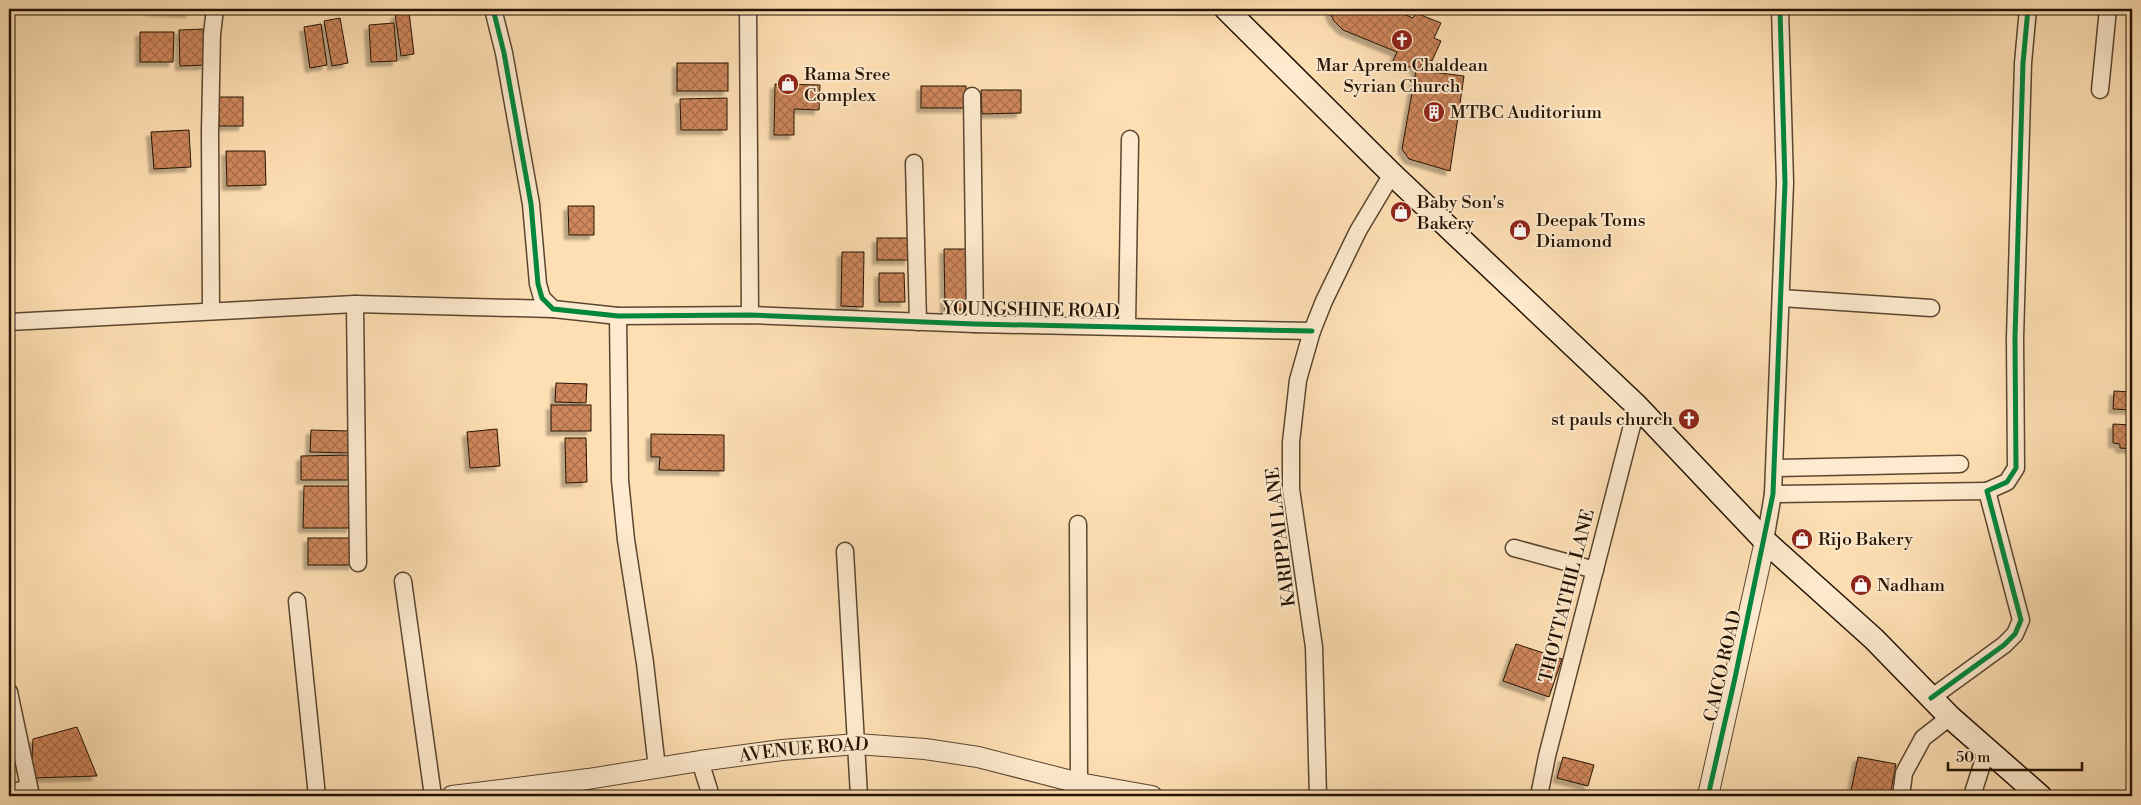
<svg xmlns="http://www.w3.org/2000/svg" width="2141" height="805" viewBox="0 0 2141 805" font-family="'Libre Bodoni',serif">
<defs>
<pattern id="building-cross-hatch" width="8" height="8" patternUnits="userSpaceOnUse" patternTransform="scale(1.25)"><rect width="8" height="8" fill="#cf875c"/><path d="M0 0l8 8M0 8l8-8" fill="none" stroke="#a86d4a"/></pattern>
<filter id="shadow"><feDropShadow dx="-4.5" dy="4.5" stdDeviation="1" flood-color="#0004"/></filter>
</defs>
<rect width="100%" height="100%" fill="#fedfb3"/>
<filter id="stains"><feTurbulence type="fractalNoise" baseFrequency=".004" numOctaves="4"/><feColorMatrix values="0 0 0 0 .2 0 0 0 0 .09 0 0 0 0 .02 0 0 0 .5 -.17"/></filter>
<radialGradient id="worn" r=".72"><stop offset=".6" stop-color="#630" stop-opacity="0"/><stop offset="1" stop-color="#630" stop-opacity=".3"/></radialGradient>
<g fill="url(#building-cross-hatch)" stroke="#241303" filter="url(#shadow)">
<polygon points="150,9 190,9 190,13 150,11"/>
<polygon points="1331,9 1393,9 1413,18 1416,13 1441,23 1434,38 1441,41 1432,61 1424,58 1419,70 1393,61 1397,52 1343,30 1334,21 1330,13"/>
<polygon points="409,12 414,54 401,56 395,14"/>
<polygon points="340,18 348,63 332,66 324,21"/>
<polygon points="394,23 397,61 371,62 369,25"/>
<polygon points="321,24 327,65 310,68 304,27"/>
<polygon points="205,29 206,65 180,66 179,30"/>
<polygon points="140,32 174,32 173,62 140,62"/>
<rect x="677" y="63" width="51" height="28"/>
<polygon points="1416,70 1464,76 1450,171 1409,159 1402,149"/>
<polygon points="775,84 820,85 819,110 794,109 794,135 774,135"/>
<rect x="921" y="86" width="45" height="22"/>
<polygon points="981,90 1021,90 1021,113 982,114"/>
<rect x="219" y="97" width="24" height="29"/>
<polygon points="727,98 727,130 681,130 680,99"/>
<polygon points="189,130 191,167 154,169 151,132"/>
<polygon points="226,151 265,151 266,185 227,186"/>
<polygon points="568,206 594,206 594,235 569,235"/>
<rect x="877" y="238" width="32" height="22"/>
<polygon points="944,249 967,249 968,309 945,310"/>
<polygon points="842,252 864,252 863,307 841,306"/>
<polygon points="879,273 904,273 905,302 879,302"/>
<polygon points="556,383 587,384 586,403 555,402"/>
<polygon points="2114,391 2132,392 2132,410 2113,409"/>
<rect x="551" y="405" width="40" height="26"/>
<polygon points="2113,424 2132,425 2132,449 2120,448 2120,444 2113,443"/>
<polygon points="497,429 500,466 470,468 467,432"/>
<polygon points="311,430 350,431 349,453 310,452"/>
<polygon points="651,434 724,435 724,471 659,470 660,457 651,457"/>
<polygon points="565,438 586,438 587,482 566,483"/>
<polygon points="350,455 351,480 301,480 301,456"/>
<polygon points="304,486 351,486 351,528 303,528"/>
<rect x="308" y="538" width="45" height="27"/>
<polygon points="1516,644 1562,659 1549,697 1503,681"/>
<polygon points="77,727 97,776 31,778 33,739"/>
<polygon points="1563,757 1594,765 1588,786 1557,778"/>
<polygon points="1858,757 1896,764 1890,796 1851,791"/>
</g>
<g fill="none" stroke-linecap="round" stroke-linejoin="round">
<g stroke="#5a462f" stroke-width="19">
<g id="minor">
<polyline points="493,9 504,53 531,204 538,284 542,298 553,309 618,316 750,315 975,324 1312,331"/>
<polyline points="748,9 750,315"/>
<polyline points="2100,90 2108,9"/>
<polyline points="972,96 975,324"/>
<polyline points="914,163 918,322"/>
<polyline points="1781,298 1931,308"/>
<polyline points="355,304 358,563"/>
<polyline points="211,311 210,132 212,34 215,9"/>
<polyline points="618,316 620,480 626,540 645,663 657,768"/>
<polyline points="9,322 355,304 553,309"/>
<polyline points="1127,326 1130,139"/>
<polyline points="1775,468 1960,464"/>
<polyline points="1773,494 1987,491"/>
<polyline points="1078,524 1079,783"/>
<polyline points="1765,541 1773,494 1785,183 1780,9"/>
<polyline points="1514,548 1595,570"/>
<polyline points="845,551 859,796"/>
<polyline points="403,581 433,796"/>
<polyline points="297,601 317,796"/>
<polyline points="9,692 31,796"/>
<polyline points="1931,698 2004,645 2015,634 2021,620 1987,491 2007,482 2016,468 2015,338 2023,63 2028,9"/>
<polyline points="700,761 711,796"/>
<polyline points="9,793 29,788"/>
<polyline points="1318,796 1314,647 1291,489 1291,442 1298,380 1312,331 1324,301 1358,231 1392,174"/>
<polyline points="1539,796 1547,756 1637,406"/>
<polyline points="1901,796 1904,773 1923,738 1950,717"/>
<polyline points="1972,796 1987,749"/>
</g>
</g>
<g stroke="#5a462f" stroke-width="22">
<g id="tertiary">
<path id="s1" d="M452,796L588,779L700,761L782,750L857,744L925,749L978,757L1079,783L1152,796"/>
<polyline points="1708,796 1765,541"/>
</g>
</g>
<g stroke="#241303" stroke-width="25">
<polyline id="secondary" points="1226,9 1392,174 1637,406 1765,541 1874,639 1950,717 2040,796"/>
</g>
<use href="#minor" stroke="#feeace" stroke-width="16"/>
<use href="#tertiary" stroke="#feeace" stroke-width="20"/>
<use href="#secondary" stroke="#feeace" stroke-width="22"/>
<g stroke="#feeace" stroke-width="8">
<g id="cycleway">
<polyline points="493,9 504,53 531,204 538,284 542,298 553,309 618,316 750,315 975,324 1312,331"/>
<polyline points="1931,698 2004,645 2015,634 2021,620 1987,491 2007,482 2016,468 2015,338 2023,63 2028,9"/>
<polyline points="1708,796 1735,678 1773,494 1785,183 1780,9"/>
</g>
</g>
<use href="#cycleway" stroke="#00873e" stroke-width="5"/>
</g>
<defs>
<g id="church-disc" transform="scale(1.125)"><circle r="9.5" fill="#8f2418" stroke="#feeace"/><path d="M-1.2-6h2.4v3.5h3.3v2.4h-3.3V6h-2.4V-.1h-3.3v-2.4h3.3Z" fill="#fff"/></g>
<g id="shop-disc" transform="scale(1.125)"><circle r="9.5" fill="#8f2418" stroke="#feeace"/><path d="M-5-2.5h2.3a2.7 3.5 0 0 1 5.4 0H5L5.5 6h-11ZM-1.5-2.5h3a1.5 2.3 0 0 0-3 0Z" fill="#fff"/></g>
<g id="building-disc" transform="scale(1.125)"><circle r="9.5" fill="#8f2418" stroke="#feeace"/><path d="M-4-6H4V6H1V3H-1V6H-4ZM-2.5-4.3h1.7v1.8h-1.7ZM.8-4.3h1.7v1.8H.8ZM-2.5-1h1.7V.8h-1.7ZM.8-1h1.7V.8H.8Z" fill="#fff"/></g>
</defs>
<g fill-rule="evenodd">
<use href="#church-disc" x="1402" y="40"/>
<use href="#shop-disc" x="788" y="84"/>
<use href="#building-disc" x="1434" y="112"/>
<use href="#shop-disc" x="1401" y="212"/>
<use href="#shop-disc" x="1520" y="230"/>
<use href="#church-disc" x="1689" y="419"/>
<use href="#shop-disc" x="1802" y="539"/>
<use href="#shop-disc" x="1861" y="585"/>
</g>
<g text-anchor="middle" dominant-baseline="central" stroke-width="4" stroke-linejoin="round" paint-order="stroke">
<g font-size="18" fill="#241303" stroke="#feeace" text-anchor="start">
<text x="1402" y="65" text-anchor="middle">Mar Aprem Chaldean<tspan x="1402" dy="21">Syrian Church</tspan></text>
<text x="804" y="74">Rama Sree<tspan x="804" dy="21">Complex</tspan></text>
<text x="1450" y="112">MTBC Auditorium</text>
<text x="1417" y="202">Baby Son's<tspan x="1417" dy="21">Bakery</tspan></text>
<text x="1536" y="220">Deepak Toms<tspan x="1536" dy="21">Diamond</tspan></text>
<text x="1673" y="419" text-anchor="end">st pauls church</text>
<text x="1818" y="539">Rijo Bakery</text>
<text x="1877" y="585">Nadham</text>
</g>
<g font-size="18" fill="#241303" stroke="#feeace">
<text transform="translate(1031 310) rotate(1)">YOUNGSHINE ROAD</text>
<text transform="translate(1281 537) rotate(-97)">KARIPPAI LANE</text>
<text transform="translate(1567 596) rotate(-76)">THOTTATHIL LANE</text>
<text transform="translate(1723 666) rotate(-77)">CAICO ROAD</text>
<text stroke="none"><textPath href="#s1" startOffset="355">AVENUE ROAD</textPath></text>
</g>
</g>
<rect width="2141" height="805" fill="none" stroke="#fedfb3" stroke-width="30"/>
<rect x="10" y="10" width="2121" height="785" fill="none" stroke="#241303" stroke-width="2.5"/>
<rect x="15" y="15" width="2111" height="775" fill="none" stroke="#241303"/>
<path d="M1948 762v8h134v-8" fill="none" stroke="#241303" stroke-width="2.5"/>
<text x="1956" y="762" font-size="15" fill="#241303" stroke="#feeace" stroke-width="4" paint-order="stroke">50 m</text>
<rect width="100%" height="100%" filter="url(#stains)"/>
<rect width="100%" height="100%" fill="url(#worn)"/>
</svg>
